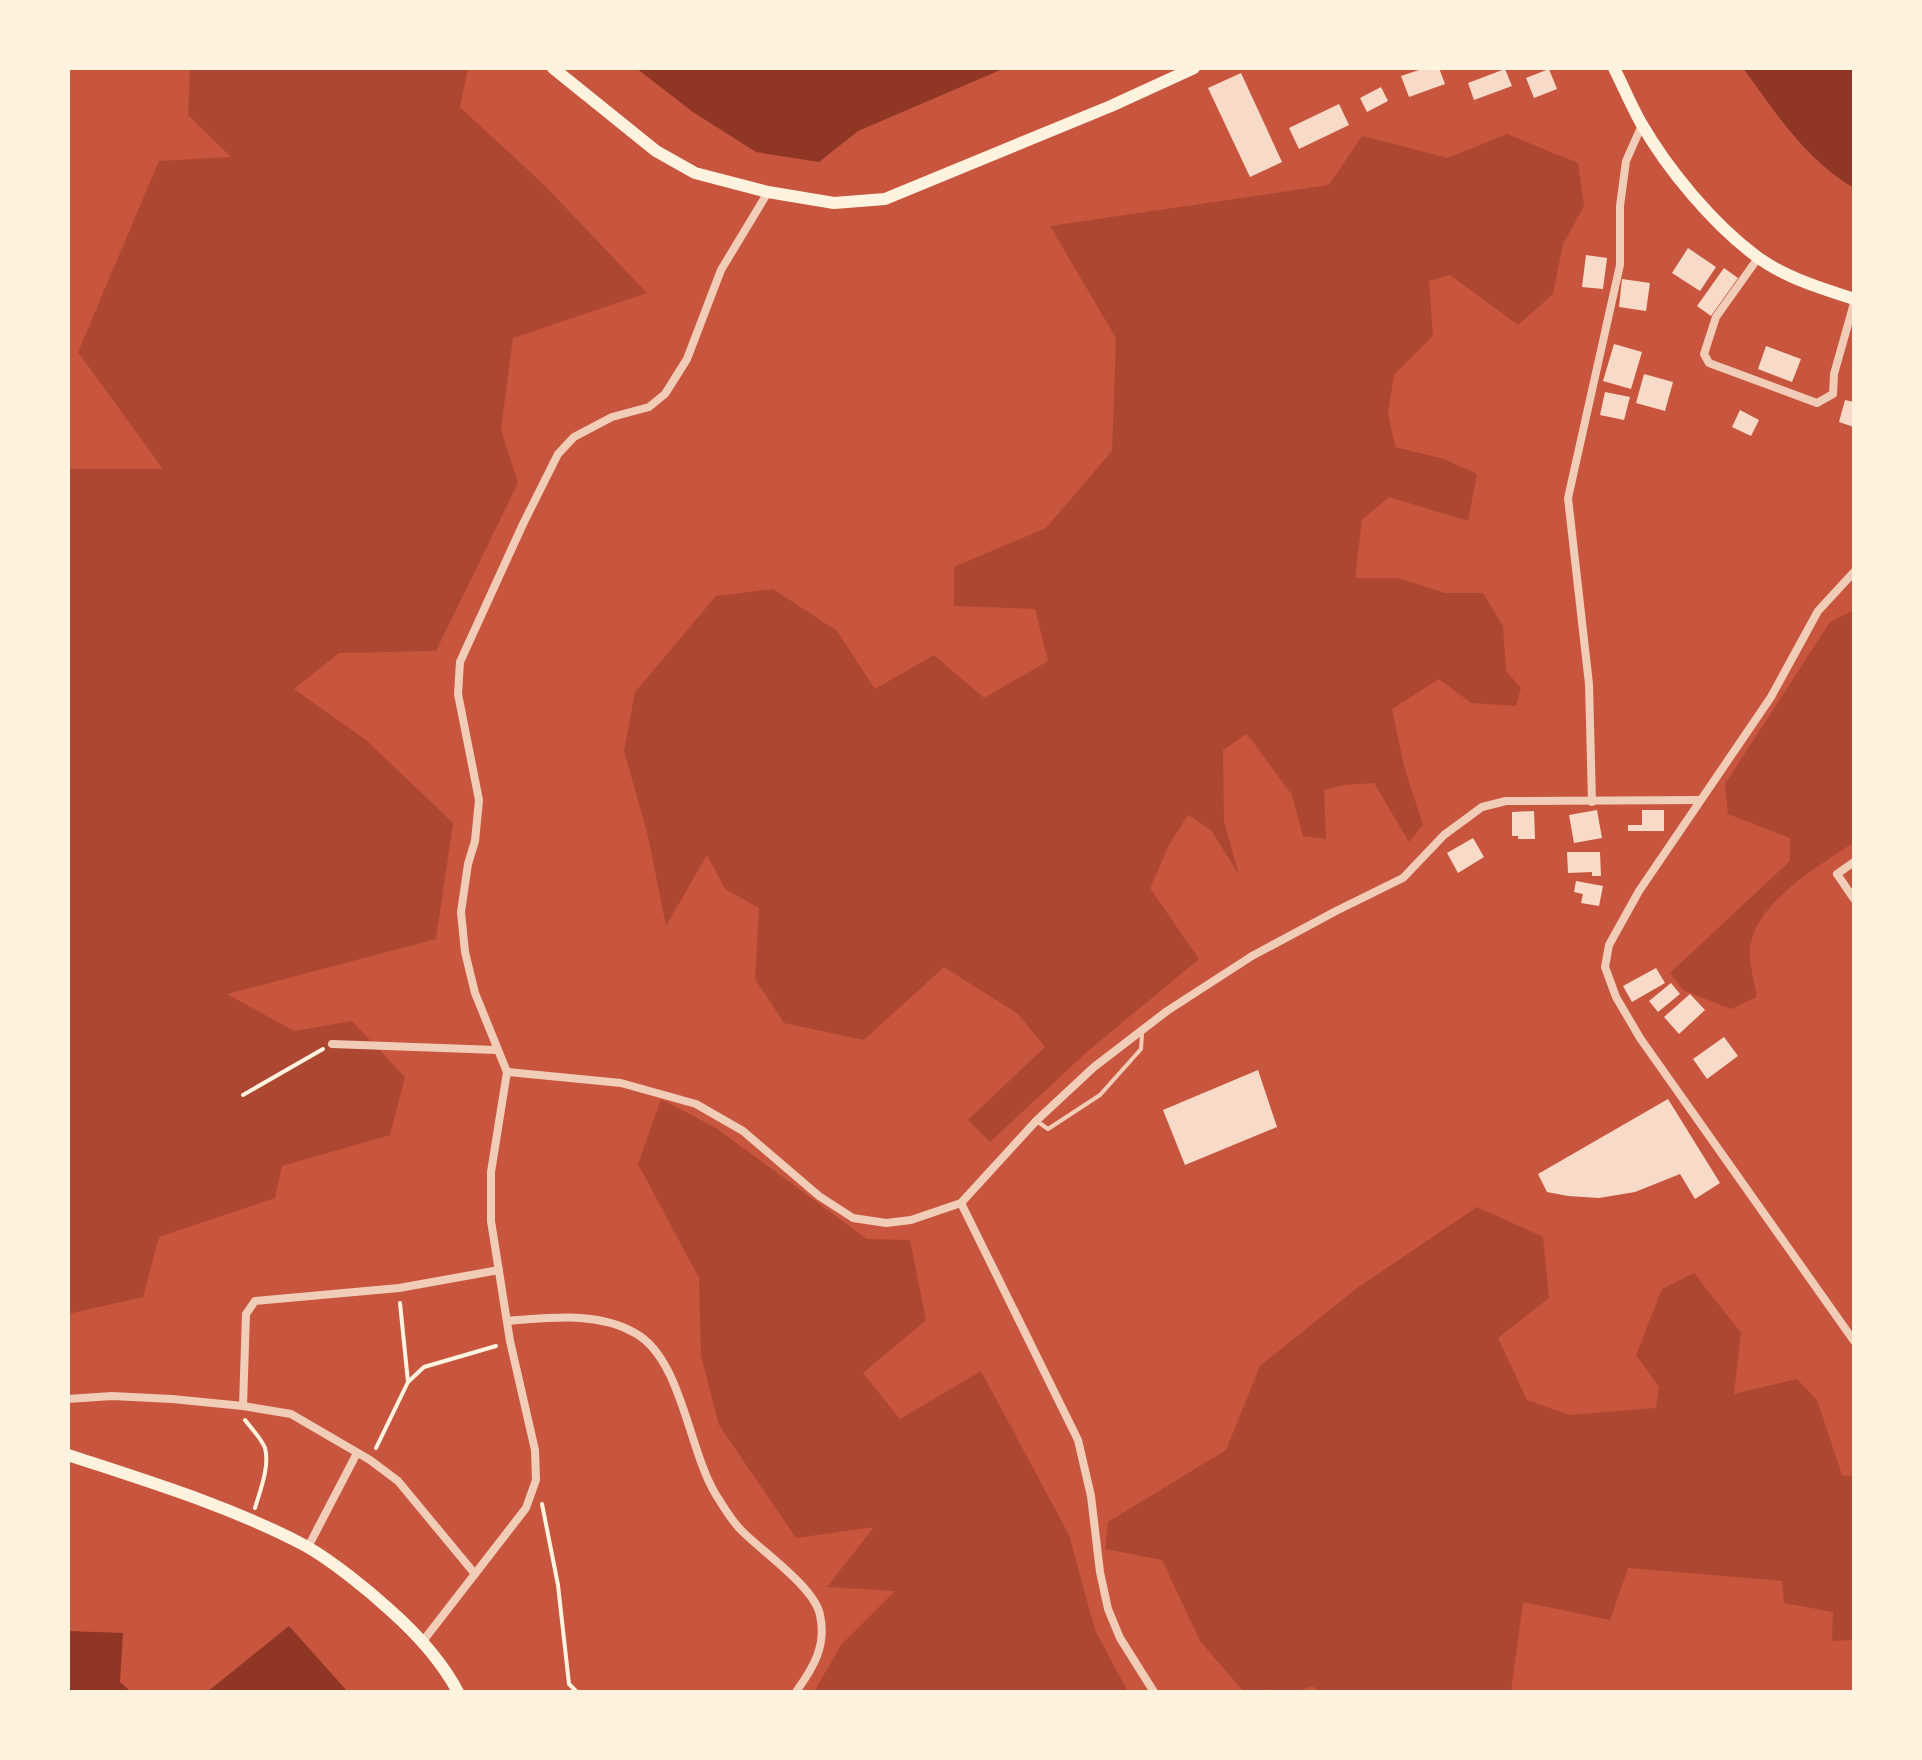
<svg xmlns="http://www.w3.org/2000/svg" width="1922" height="1760" viewBox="0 0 1922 1760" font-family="Commissioner,sans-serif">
<rect width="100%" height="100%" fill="#c8553d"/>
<g fill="#ae4732">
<polygon points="190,68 468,68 460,107 544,185 647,293 513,338 501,430 518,483 436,651 339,653 294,689 366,740 453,823 436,939 227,994 294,1031 352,1021 405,1077 390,1135 282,1166 275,1198 159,1237 143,1297 68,1314 68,469 163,469 78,352 159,161 231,157 188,115"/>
<polygon points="1507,134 1578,163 1584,206 1563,244 1553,294 1518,325 1450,275 1429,281 1433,336 1394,375 1388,412 1395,447 1444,459 1477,474 1468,521 1389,497 1362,520 1355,578 1398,578 1445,593 1483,593 1503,626 1506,671 1521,688 1516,706 1471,703 1439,679 1392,709 1404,766 1423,825 1409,842 1374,783 1344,785 1324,790 1326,839 1303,836 1292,795 1247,734 1223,750 1224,821 1239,875 1211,830 1188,815 1170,843 1150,888 1199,959 1088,1051 990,1142 968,1120 1045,1047 1018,1014 944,967 864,1040 784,1023 755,979 759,908 725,889 707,855 666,926 648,836 624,751 635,692 716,596 773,589 837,631 875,689 934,655 984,698 1048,661 1035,609 954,606 954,567 1046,528 1112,451 1116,338 1050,226 1329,185 1362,136 1448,158"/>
<path d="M1854,610V762L1852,766L1854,770V842C1817,868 1746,906 1750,959C1751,971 1755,984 1757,997L1731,1009L1683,990L1670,973L1790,861V838L1728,814L1725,784L1830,622Z"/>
<polygon points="661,1099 716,1128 867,1239 910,1240 926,1320 863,1373 900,1419 981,1371 1069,1535 1095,1630 1128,1692 814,1692 841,1645 895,1591 827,1587 874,1527 796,1538 719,1425 701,1356 699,1278 638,1164"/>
<polygon points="1477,1207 1543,1237 1549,1298 1498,1338 1527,1400 1570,1415 1656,1408 1659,1387 1636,1355 1662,1289 1694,1273 1741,1333 1734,1394 1797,1379 1817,1400 1842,1475 1854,1477 1854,1640 1832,1641 1833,1612 1784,1603 1782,1581 1628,1568 1610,1620 1523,1602 1511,1692 1320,1692 1312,1686 1297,1692 1272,1692 1271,1689 1244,1692 1200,1641 1162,1560 1105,1549 1108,1522 1226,1450 1260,1366 1357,1288"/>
</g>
<g fill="#8f3625">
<polygon points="636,68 1005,68 858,131 819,162 756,152 693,112"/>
<path d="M1743,68H1854V188C1806,160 1775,112 1743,68Z"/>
<polygon points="289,1626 348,1692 207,1692"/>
<polygon points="68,1631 123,1633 120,1682 131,1692 68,1692"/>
</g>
<g fill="#f7dbc8">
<polygon points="1425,68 1439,68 1445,84 1409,97 1401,76"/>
<polygon points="1505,69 1512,86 1474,100 1468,83"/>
<polygon points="1549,69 1557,89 1534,98 1526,78"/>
<polygon points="1241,73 1282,162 1250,177 1208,88"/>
<polygon points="1381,87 1388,101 1367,112 1360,98"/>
<polygon points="1339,104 1349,125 1299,149 1289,128"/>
<polygon points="1688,248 1716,267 1700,291 1672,273"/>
<polygon points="1586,255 1607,258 1603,289 1582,287"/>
<polygon points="1724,268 1738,278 1711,316 1697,306"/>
<polygon points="1622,279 1650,283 1646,311 1619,307"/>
<polygon points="1614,344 1642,352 1631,389 1603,381"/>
<polygon points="1766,346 1801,359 1792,382 1758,369"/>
<polygon points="1644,374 1673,382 1665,411 1636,403"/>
<polygon points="1605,392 1630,397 1624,420 1600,415"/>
<polygon points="1845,400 1854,402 1854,427 1839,422"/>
<polygon points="1740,410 1759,420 1751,436 1732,427"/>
<polygon points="1597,810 1602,838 1574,843 1569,815"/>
<polygon points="1642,810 1664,810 1664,831 1628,831 1628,825 1642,825"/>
<polygon points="1534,811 1535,839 1518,839 1518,836 1512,836 1512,812"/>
<polygon points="1473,838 1484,857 1458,873 1447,853"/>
<polygon points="1567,852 1600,852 1601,876 1592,876 1592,872 1568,873"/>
<polygon points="1576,881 1603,886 1599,906 1581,903 1583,894 1574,892"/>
<polygon points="1656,968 1665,983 1632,1002 1623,986"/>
<polygon points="1671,983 1680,994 1658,1012 1649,1001"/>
<polygon points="1690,994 1705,1010 1679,1034 1664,1017"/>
<polygon points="1724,1037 1738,1056 1707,1079 1693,1059"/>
<polygon points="1258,1070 1277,1127 1185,1165 1163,1110"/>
<polygon points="1668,1099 1720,1183 1695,1199 1680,1174 1635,1192 1599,1198 1568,1196 1547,1192 1538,1174"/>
</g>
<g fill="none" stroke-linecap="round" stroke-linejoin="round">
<g stroke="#fff3e0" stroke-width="4">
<polyline points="243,1095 323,1049"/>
<polyline points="400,1303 408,1382"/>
<path d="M245,1420C251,1428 261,1438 265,1448C270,1466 260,1491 255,1508"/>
<polyline points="376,1448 408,1382 424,1367 496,1346"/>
<polyline points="542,1504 558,1585 569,1684 577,1692"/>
</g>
<polyline stroke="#f1ccb7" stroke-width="4" points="1038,1122 1048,1129 1100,1095 1141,1049 1142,1034"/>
<g stroke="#f1ccb7" stroke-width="8">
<polyline points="1758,258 1716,317 1704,354 1709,363 1817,403 1833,394 1834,374 1854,303"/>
<polyline points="1854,572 1818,611 1771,697 1639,891 1609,945 1605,967 1616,997 1640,1038 1854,1341"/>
<polyline points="1592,802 1589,684 1568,498 1620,265 1620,206 1626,161 1642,125"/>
<polyline points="1854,862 1837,874 1854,899"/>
<polyline points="332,1044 497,1050"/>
<polyline points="507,1072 621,1083 696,1104 743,1131 819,1196 853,1218 886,1223 911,1220 961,1203 1036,1121 1094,1067 1167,1011 1252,956 1336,911 1403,878 1444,835 1482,807 1506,801 1700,800"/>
<polyline points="961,1203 1078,1440 1091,1496 1100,1572 1108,1609 1120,1638 1154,1692"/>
<path d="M507,1321C550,1318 597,1311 635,1333C682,1359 688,1449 716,1495C724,1507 732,1522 743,1532C763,1552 815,1588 820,1615C827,1646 813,1668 796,1692"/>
<polyline points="68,1399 112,1396 172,1399 243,1406 291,1414 370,1460 398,1481 475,1574"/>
<polyline points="243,1406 246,1314 255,1301 399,1288 499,1270"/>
<polyline points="308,1547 357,1453"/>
<polyline points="423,1641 526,1508 536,1480 535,1450 510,1341 491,1221 491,1172 507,1072 475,993 465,952 461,912 468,864 475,841 479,800 458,694 460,662 523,524 558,454 574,437 612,417 649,407 665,394 687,359 721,270 768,192"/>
</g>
<g stroke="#fff3e0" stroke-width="12">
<polyline points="553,68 656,151 695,173 768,192 834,203 885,199 1111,106 1194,68"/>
<path d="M1614,68C1623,86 1631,105 1641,123C1668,170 1713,224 1756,256C1785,278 1821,288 1854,299"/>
<path d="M68,1455C147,1481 230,1506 304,1545C331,1560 367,1589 390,1610C417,1634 441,1660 458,1692"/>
</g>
</g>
<rect width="1922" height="1760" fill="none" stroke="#fff3e0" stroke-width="140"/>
</svg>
